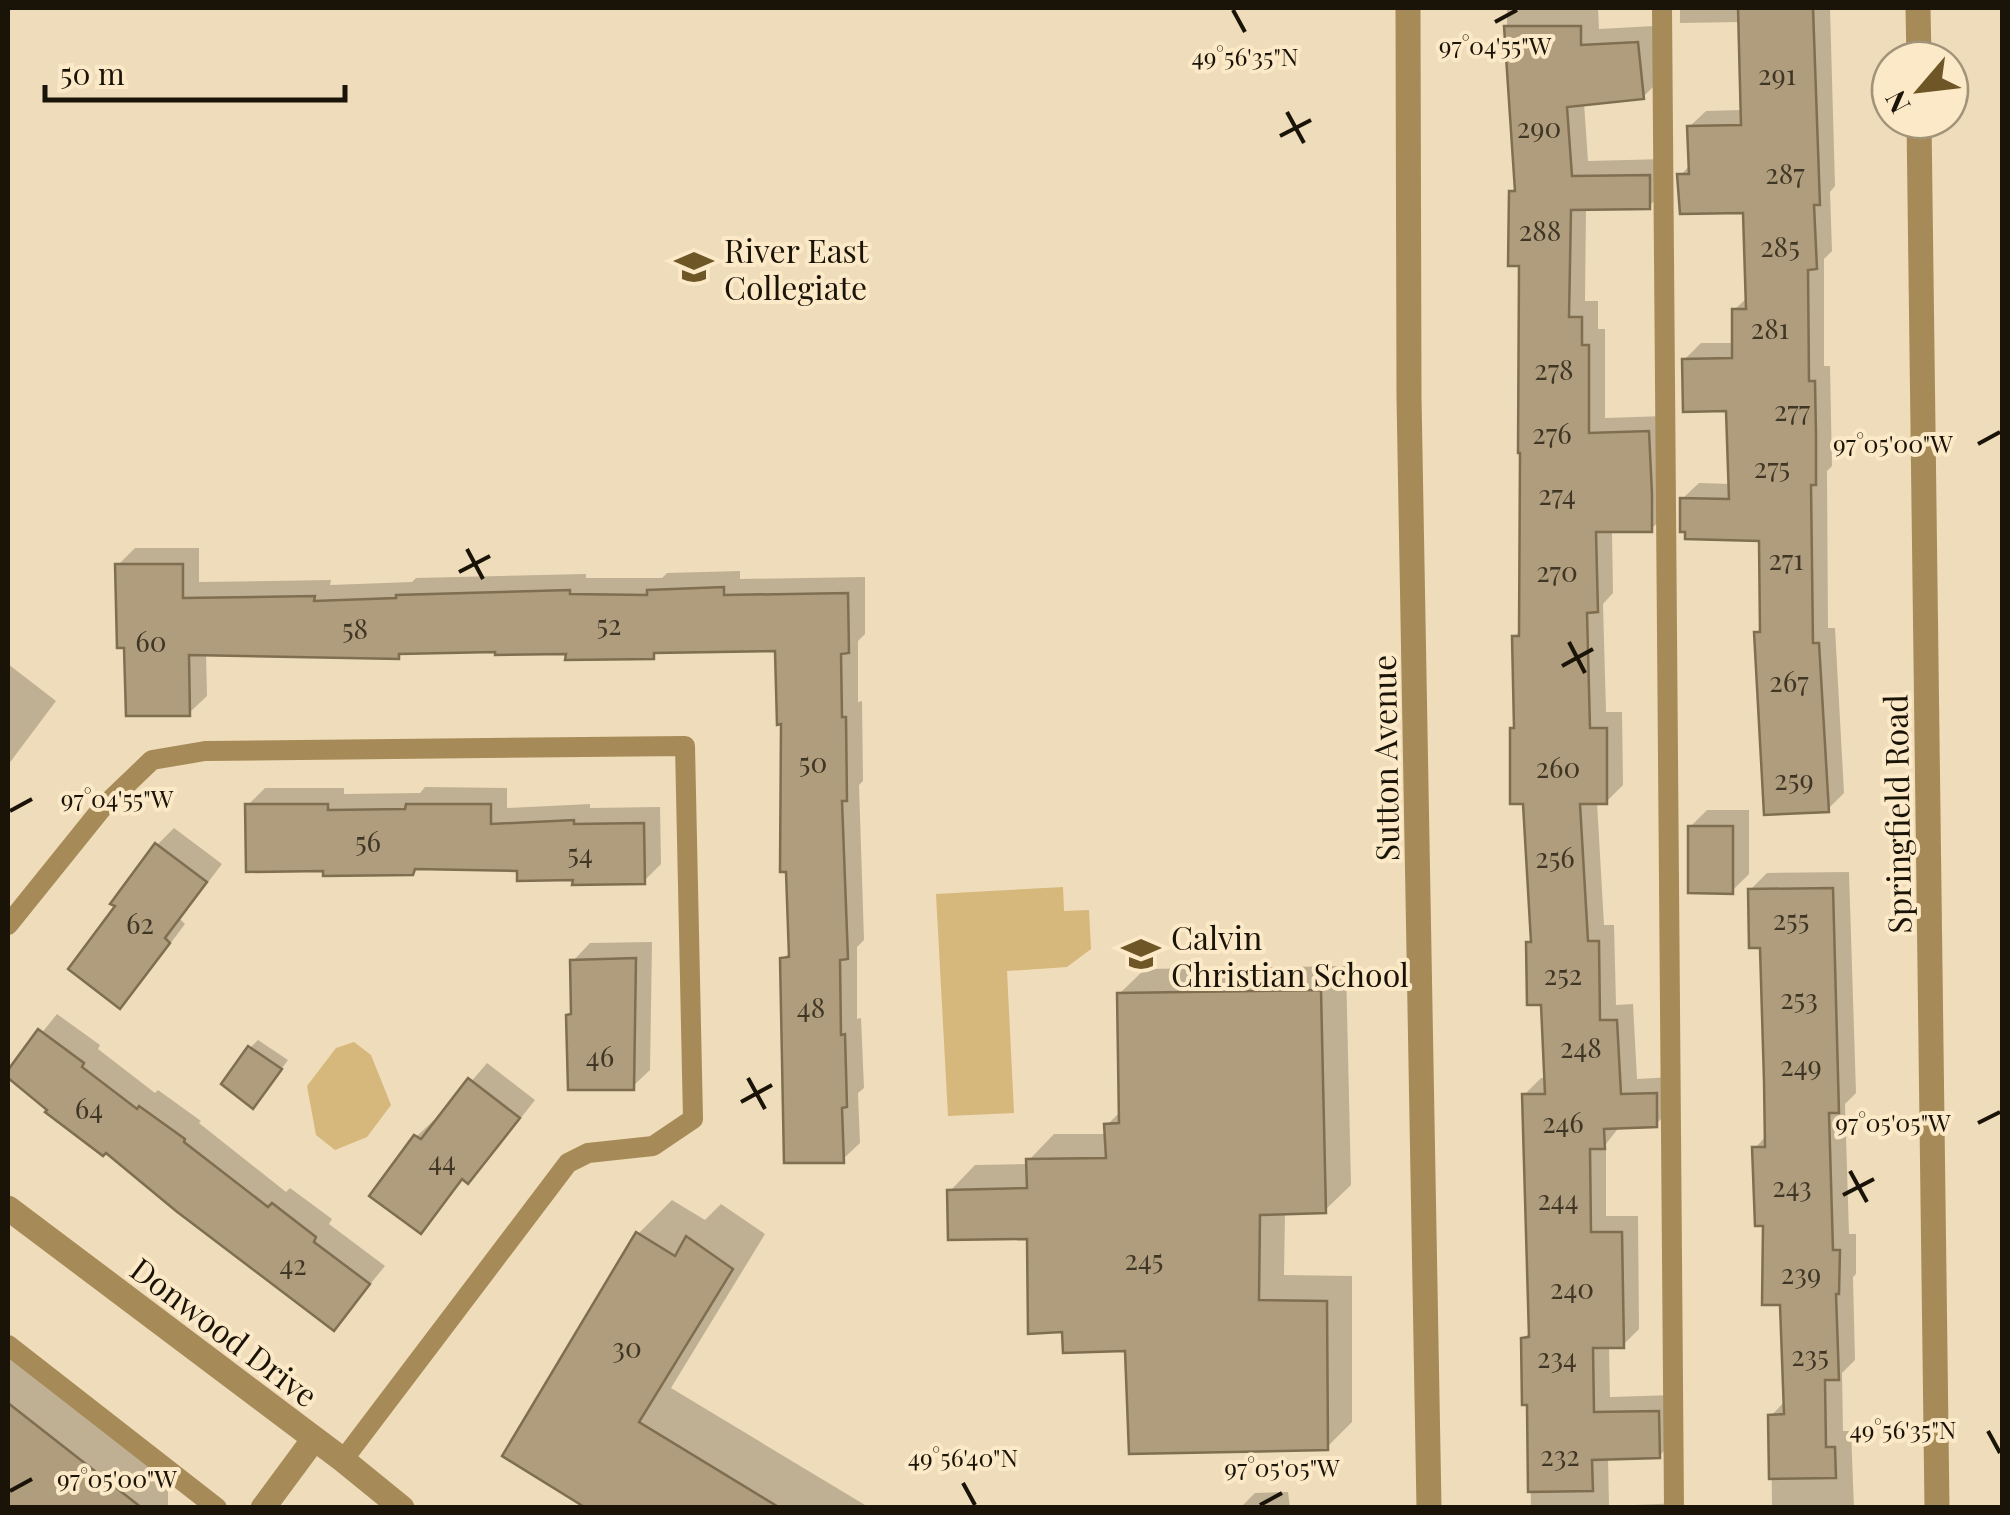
<svg xmlns="http://www.w3.org/2000/svg" width="2010" height="1515" viewBox="0 0 2010 1515" font-family="'Playfair Display',serif">
<rect width="100%" height="100%" fill="#efdcba"/>
<g fill="#d6b77c">
<polygon points="1063,887 1064,911 1089,910 1091,949 1067,967 1007,971 1014,1113 948,1116 936,894"/>
<polygon points="354,1042 371,1055 391,1105 367,1137 335,1150 316,1135 307,1086 336,1048"/>
</g>
<g fill="#0003">
<polygon points="1507,8 1598,8 1599,29 1654,26 1660,80 1643,97 1584,103 1588,161 1665,159 1666,190 1649,206 1586,207 1585,301 1598,301 1598,329 1605,329 1605,418 1665,416 1668,513 1651,529 1612,530 1613,593 1603,604 1606,712 1622,712 1623,785 1606,802 1597,802 1604,925 1614,925 1616,1005 1633,1004 1637,1079 1673,1077 1673,1107 1656,1124 1620,1126 1606,1144 1606,1216 1638,1216 1639,1329 1623,1345 1609,1345 1610,1397 1675,1395 1676,1439 1659,1456 1608,1457 1609,1506 1682,1503 1682,1508 1531,1508 1529,1402 1523,1339 1531,1331 1524,1095 1541,1078 1547,1078 1544,1002 1528,943 1533,938 1526,801 1512,729 1517,724 1514,637 1522,630 1521,263 1512,192 1517,186 1507,67"/>
<polygon points="1680,8 1830,8 1835,186 1830,192 1832,251 1824,259 1824,366 1830,366 1831,418 1832,466 1827,471 1828,628 1835,628 1844,793 1828,809 1757,633 1762,627 1762,538 1682,499 1699,483 1731,484 1729,409 1684,360 1701,343 1735,343 1734,310 1748,297 1745,210 1680,176 1691,164 1689,127 1706,111 1743,110 1741,22 1680,23"/>
<polygon points="135,548 199,548 199,582 331,580 330,585 412,582 416,578 586,574 586,578 662,578 667,573 740,571 740,579 865,577 865,634 858,641 858,702 862,701 863,781 859,785 864,940 857,947 857,1019 861,1018 864,1088 858,1093 860,1143 842,1160 783,959 791,951 778,649 658,651 653,656 497,650 404,652 398,657 206,653 207,696 189,713 127,646 118,565"/>
<polygon points="8,664 56,701 8,765"/>
<polygon points="425,787 507,788 507,808 590,804 590,808 660,807 661,864 644,881 575,877 519,868 418,867 412,872 248,805 265,788 344,788 344,794 420,793"/>
<polygon points="1707,810 1749,810 1749,874 1732,891 1690,827"/>
<polygon points="174,828 222,864 180,919 185,924 137,988 120,1005 157,845"/>
<polygon points="1849,872 1856,1093 1845,1104 1849,1234 1856,1234 1856,1274 1853,1277 1855,1360 1842,1373 1843,1431 1851,1431 1854,1508 1772,1508 1771,1416 1786,1400 1782,1302 1755,1148 1767,1135 1763,945 1750,890 1767,873"/>
<polygon points="652,942 650,1070 632,1087 569,1016 574,1011 573,961 590,943"/>
<polygon points="1346,966 1351,1185 1325,1210 1285,1212 1284,1275 1352,1276 1352,1422 1326,1448 1128,1348 1064,1330 1030,1236 950,1191 975,1165 1029,1164 1029,1160 1054,1134 1107,1134 1107,1125 1122,1110 1119,994 1145,969"/>
<polygon points="57,1014 100,1045 98,1049 155,1093 158,1090 201,1121 199,1123 286,1192 290,1188 332,1219 329,1224 385,1266 334,1328 8,1075"/>
<polygon points="258,1040 288,1060 260,1098 250,1048"/>
<polygon points="487,1063 535,1100 485,1164 468,1181 465,1178 421,1231 416,1137 434,1120 437,1122"/>
<polygon points="672,1200 705,1220 721,1204 765,1234 671,1388 865,1505 863,1508 591,1508 638,1234"/>
<polygon points="8,1357 168,1468 168,1508 8,1508"/>
<polygon points="1288,1492 1290,1508 1240,1508 1255,1493"/>
</g>
<g fill="#af9d7d" stroke="#7f6e50" stroke-width="2.5">
<polygon points="1738,8 1813,8 1820,205 1814,205 1817,269 1808,270 1809,381 1815,381 1816,436 1816,485 1811,485 1813,643 1819,643 1829,812 1764,815 1754,632 1760,632 1759,541 1685,539 1685,532 1680,532 1680,498 1729,499 1726,411 1683,412 1682,359 1732,358 1732,309 1746,309 1743,213 1680,214 1677,174 1689,174 1687,126 1741,125"/>
<polygon points="1504,26 1581,26 1581,45 1638,42 1644,99 1567,107 1572,176 1650,175 1650,209 1571,210 1569,317 1582,317 1582,345 1589,345 1589,433 1649,431 1652,494 1652,532 1596,532 1598,612 1587,613 1590,728 1607,728 1607,804 1580,804 1588,941 1599,941 1600,1020 1617,1020 1621,1094 1657,1093 1657,1127 1604,1129 1605,1149 1590,1149 1591,1232 1622,1232 1624,1348 1593,1348 1594,1412 1659,1411 1660,1458 1592,1460 1593,1491 1528,1492 1527,1405 1522,1405 1521,1338 1529,1337 1522,1094 1545,1094 1541,1005 1527,1005 1526,942 1531,942 1523,804 1510,804 1510,728 1514,728 1512,636 1519,636 1520,453 1518,453 1519,266 1508,266 1509,191 1515,191"/>
<polygon points="115,564 183,564 183,598 315,596 314,601 396,598 396,595 570,590 570,594 647,595 647,590 724,587 724,595 848,593 849,653 841,654 842,717 846,717 847,801 842,801 848,959 840,960 841,1035 845,1034 847,1107 842,1108 844,1163 784,1163 780,958 789,957 786,872 780,872 781,724 777,725 775,651 654,653 654,659 565,660 566,654 495,655 495,652 399,654 399,659 189,655 190,716 126,716 124,648 117,648"/>
<polygon points="245,804 328,804 328,810 405,809 406,804 491,804 491,824 574,820 574,824 644,823 645,884 572,885 573,880 517,881 517,871 415,869 413,875 323,876 323,871 246,872"/>
<polygon points="1688,826 1733,826 1733,894 1688,893"/>
<polygon points="155,843 207,882 165,938 170,943 120,1009 68,969 115,906 110,904"/>
<polygon points="1833,888 1839,1113 1829,1113 1833,1250 1840,1250 1839,1294 1836,1294 1839,1380 1825,1380 1826,1447 1835,1447 1836,1478 1769,1479 1768,1415 1784,1414 1780,1305 1762,1305 1763,1226 1755,1226 1752,1147 1765,1147 1764,1081 1760,948 1749,948 1748,889"/>
<polygon points="636,958 634,1090 568,1090 566,1015 571,1014 570,960"/>
<polygon points="1321,990 1326,1213 1260,1215 1259,1300 1327,1301 1328,1450 1129,1454 1125,1351 1063,1353 1062,1332 1028,1334 1027,1239 948,1240 947,1190 1027,1188 1026,1159 1106,1158 1104,1124 1119,1123 1117,993"/>
<polygon points="38,1029 84,1063 82,1067 137,1109 139,1106 185,1139 184,1142 268,1207 272,1203 316,1237 314,1242 370,1284 334,1331 176,1211 106,1153 103,1156 45,1112 47,1110 8,1078 8,1070"/>
<polygon points="248,1046 282,1069 253,1109 221,1084"/>
<polygon points="468,1078 520,1118 468,1184 462,1179 421,1234 369,1196 414,1135 421,1139"/>
<polygon points="636,1232 675,1256 686,1236 733,1269 639,1422 780,1508 586,1508 502,1456"/>
<polygon points="8,1403 142,1508 8,1508"/>
</g>
<g fill="none" stroke-linecap="round" stroke-linejoin="round">
<g stroke="#a68b58" stroke-width="20">
<polyline points="1662,8 1674,1508"/>
<polyline points="8,925 103,807 152,760 205,751 685,746 693,1119 653,1146 588,1153 568,1163 343,1460"/>
<polyline points="8,1345 217,1508"/>
</g>
<g stroke="#a68b58" stroke-width="25">
<polyline points="1408,8 1409,397 1429,1508"/>
<polyline points="8,1208 343,1460 402,1508"/>
<polyline points="263,1508 314,1439"/>
</g>
<g stroke="#a68b58" stroke-width="25">
<polyline points="1918,8 1919,60"/>
<polyline points="1919,120 1937,1508"/>
</g>
</g>
<path fill="none" stroke="#1a1408" stroke-width="4" d="M1233,10L1245,32M1495,22L1517,10M1287,112L1304,143M1280,136L1311,120M1978,444L2000,432M467,549L483,579M459,572L490,556M1569,642L1585,673M1562,666L1593,649M10,811L32,799M748,1078L765,1109M741,1102L772,1085M1978,1123L2000,1112M1850,1171L1867,1202M1843,1195L1874,1179M1988,1431L2000,1453M963,1483L975,1505M10,1491L32,1479M1260,1505L1282,1493"/>
<defs>
<g id="school-bare" transform="scale(3)"><path d="M0-5L7-2L0 1L-7-2ZM-4 1L0 2.5L4 1V4Q0 6-4 4Z" fill="#6e5627" stroke="#fce9c7" stroke-width="2.5" paint-order="stroke"/></g>
</defs>
<g fill-rule="evenodd">
<use href="#school-bare" x="694" y="267"/>
<use href="#school-bare" x="1141" y="954"/>
</g>
<g text-anchor="middle" dominant-baseline="central" stroke-width="8" stroke-linejoin="round" paint-order="stroke">
<g font-size="28" fill="#3f3625">
<text x="1777" y="73">291</text>
<text x="1539" y="126">290</text>
<text x="1785" y="172">287</text>
<text x="1540" y="229">288</text>
<text x="1780" y="245">285</text>
<text x="1770" y="327">281</text>
<text x="1554" y="368">278</text>
<text x="1792" y="409">277</text>
<text x="1552" y="432">276</text>
<text x="1772" y="466">275</text>
<text x="1557" y="493">274</text>
<text x="1786" y="558">271</text>
<text x="1557" y="570">270</text>
<text x="609" y="623">52</text>
<text x="355" y="627">58</text>
<text x="151" y="640">60</text>
<text x="1789" y="680">267</text>
<text x="813" y="761">50</text>
<text x="1558" y="766">260</text>
<text x="1794" y="778">259</text>
<text x="368" y="840">56</text>
<text x="580" y="852">54</text>
<text x="1555" y="856">256</text>
<text x="1791" y="918">255</text>
<text x="140" y="922">62</text>
<text x="1563" y="973">252</text>
<text x="1799" y="997">253</text>
<text x="811" y="1006">48</text>
<text x="1581" y="1046">248</text>
<text x="600" y="1055">46</text>
<text x="1801" y="1064">249</text>
<text x="89" y="1107">64</text>
<text x="1563" y="1121">246</text>
<text x="442" y="1159">44</text>
<text x="1792" y="1185">243</text>
<text x="1558" y="1198">244</text>
<text x="1144" y="1258">245</text>
<text x="293" y="1263">42</text>
<text x="1801" y="1272">239</text>
<text x="1572" y="1287">240</text>
<text x="627" y="1346">30</text>
<text x="1810" y="1354">235</text>
<text x="1557" y="1356">234</text>
<text x="1560" y="1454">232</text>
</g>
<g font-size="32" fill="#1a1408" stroke="#fce9c7" text-anchor="start">
<text x="724" y="249">River East<tspan x="724" dy="37">Collegiate</tspan></text>
<text x="1171" y="936">Calvin<tspan x="1171" dy="37">Christian School</tspan></text>
</g>
<g font-size="32" fill="#1a1408" stroke="#fce9c7">
<text transform="translate(1384 758) rotate(-91)">Sutton Avenue</text>
<text transform="translate(1896 814) rotate(-91)">Springfield Road</text>
<text transform="translate(225 1331) rotate(37)">Donwood Drive</text>
</g>
</g>
<g font-size="25" text-anchor="middle" fill="#1a1408" stroke="#fce9c7" stroke-width="8" stroke-linejoin="round" paint-order="stroke">
<text x="1495" y="55">97°04'55"W</text>
<text x="1245" y="66">49°56'35"N</text>
<text x="1893" y="453">97°05'00"W</text>
<text x="117" y="808">97°04'55"W</text>
<text x="1893" y="1132">97°05'05"W</text>
<text x="1903" y="1439">49°56'35"N</text>
<text x="963" y="1467">49°56'40"N</text>
<text x="1282" y="1477">97°05'05"W</text>
<text x="117" y="1488">97°05'00"W</text>
</g>
<rect width="2010" height="1515" fill="none" stroke="#1a1408" stroke-width="20"/>
<g transform="translate(1920 90) rotate(242)"><circle r="48" fill="#fce9c7" stroke="#a2947b" stroke-width="2.5"/>
<path d="M0-8L18 38L0 25L-18 38Z" fill="#6e5627"/>
<text y="-15" font-size="28" font-weight="bold" text-anchor="middle" fill="#1a1408">N</text>
</g>
<path d="M45 85v15h300v-15" fill="none" stroke="#1a1408" stroke-width="5"/>
<text x="60" y="85" font-size="30" fill="#1a1408" stroke="#fce9c7" stroke-width="8" paint-order="stroke">50 m</text>
</svg>
